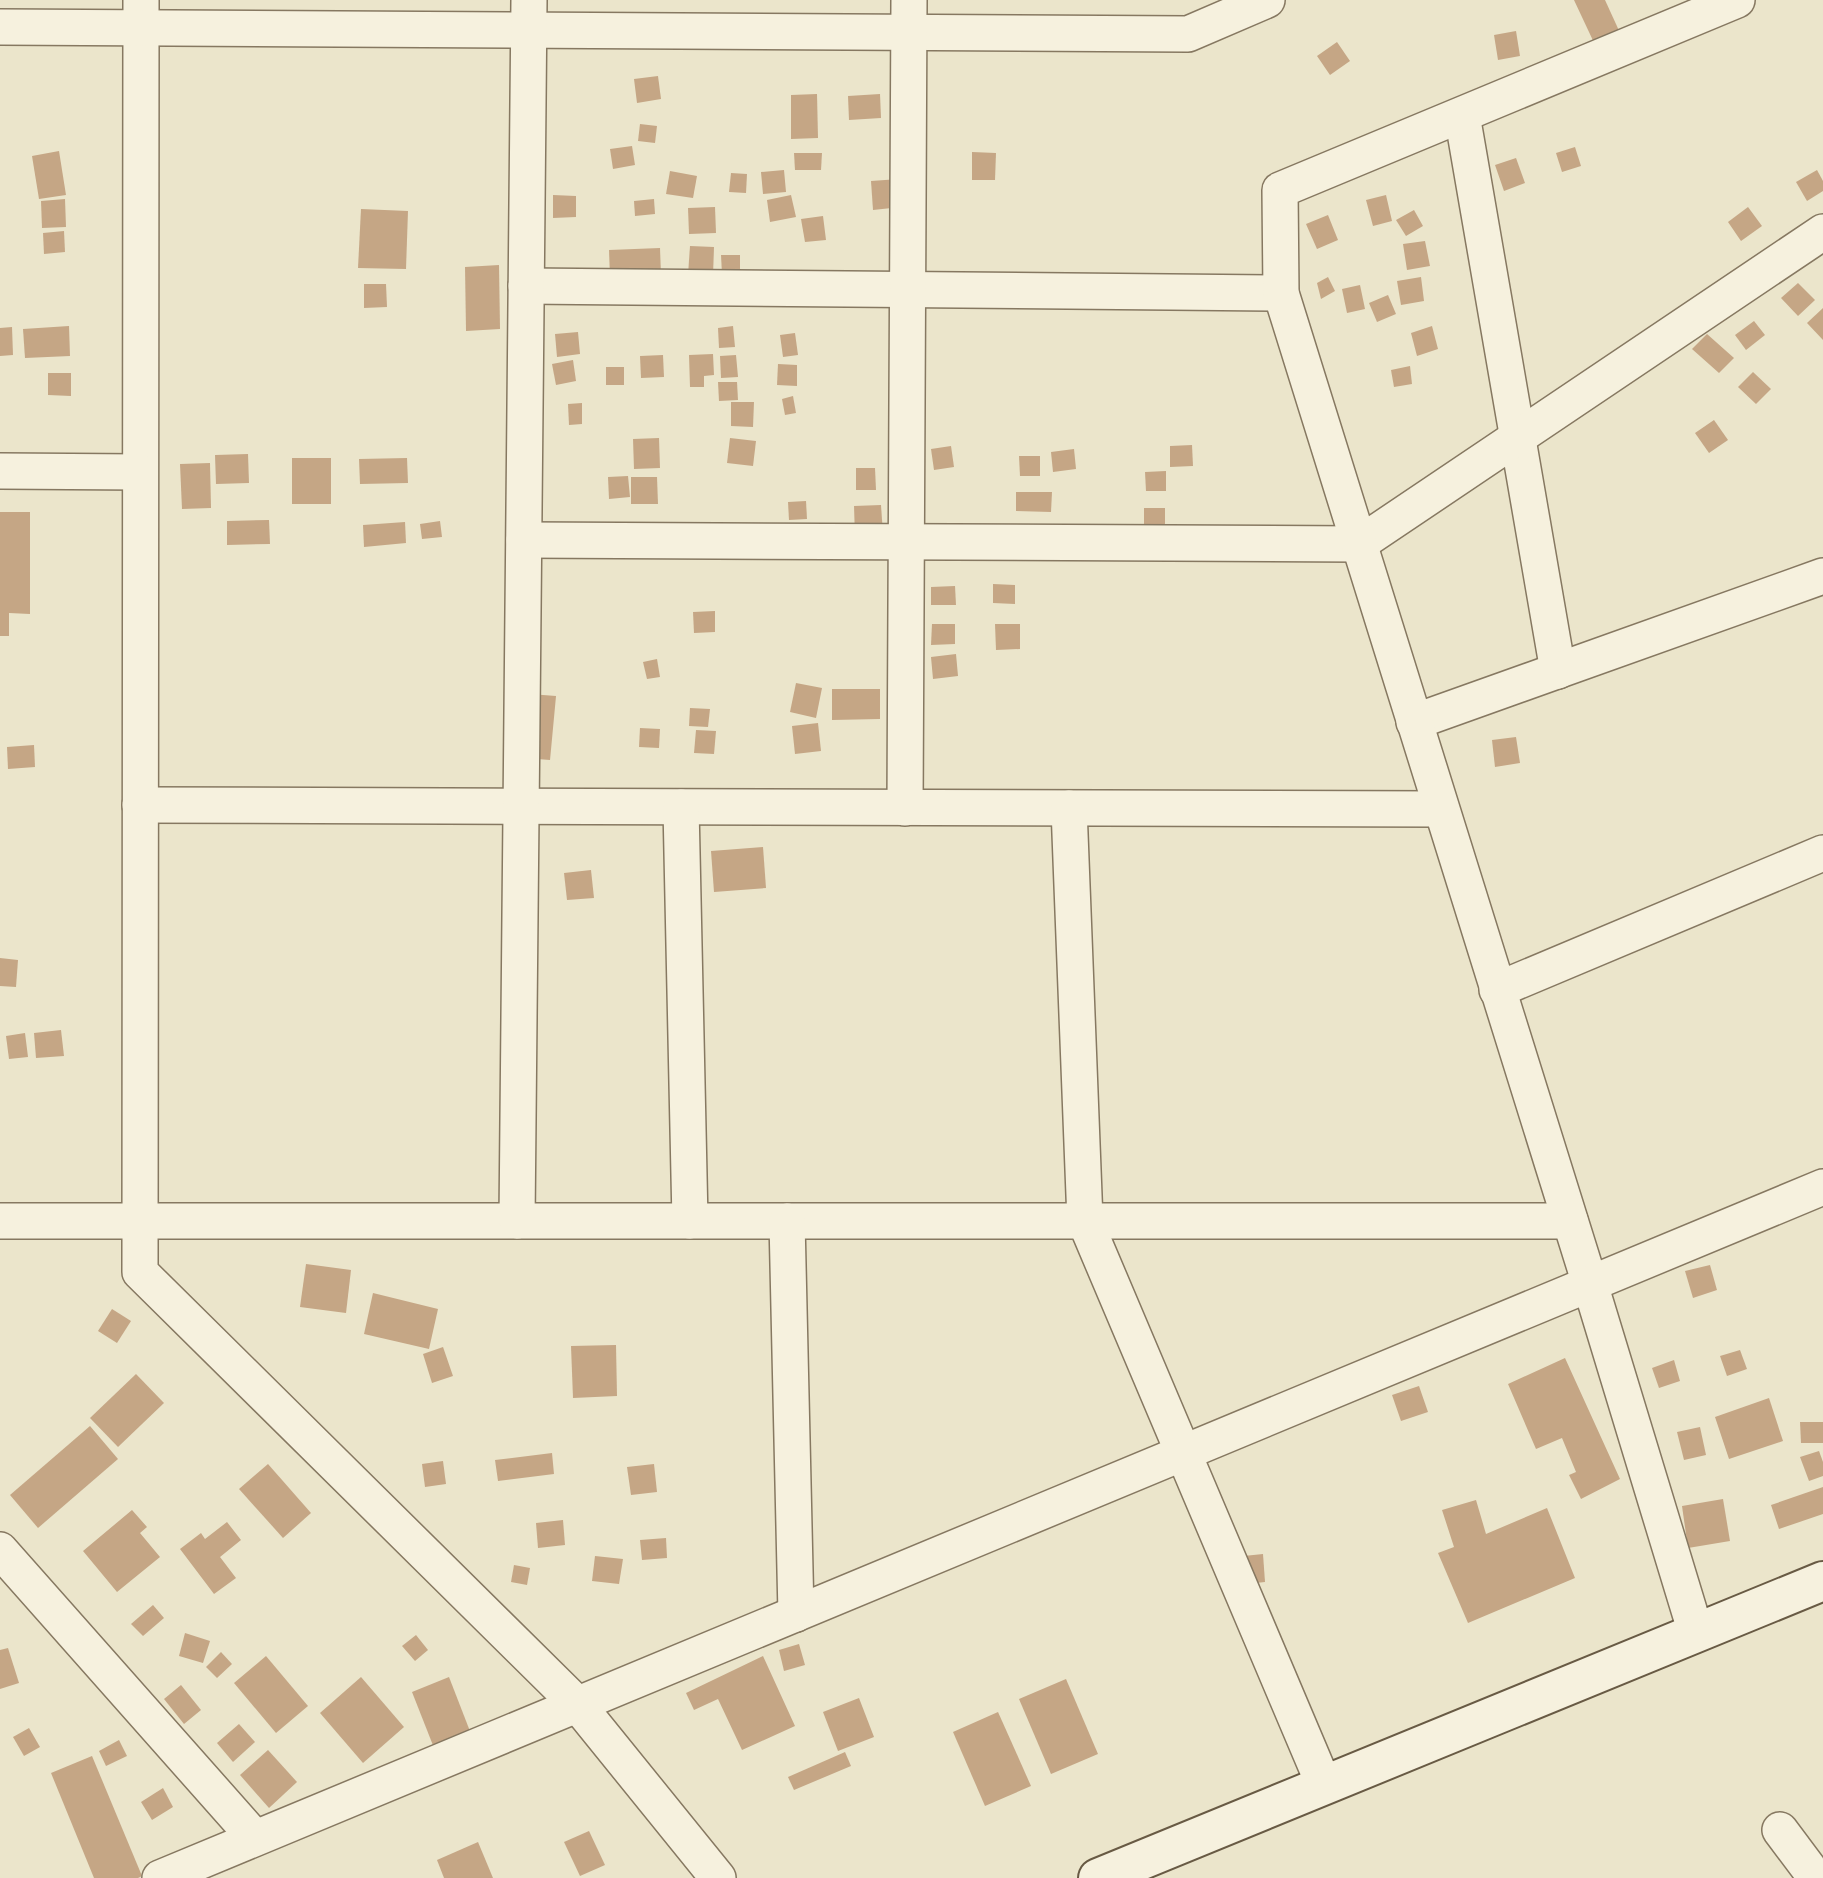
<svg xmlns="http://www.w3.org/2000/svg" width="1823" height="1878" viewBox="0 0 1823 1878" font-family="'IBM Plex Serif',serif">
<rect width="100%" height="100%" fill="#ebe5cb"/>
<g fill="#c5a685">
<polygon points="1574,0 1605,0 1621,35 1596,47"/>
<polygon points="1516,31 1520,56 1498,60 1494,35"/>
<polygon points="1337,42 1350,61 1330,75 1317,56"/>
<polygon points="658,76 661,99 637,103 634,79"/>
<polygon points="817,94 818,138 791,139 791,95"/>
<polygon points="880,94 881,118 849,120 848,96"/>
<polygon points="640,124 657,126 655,143 638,141"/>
<polygon points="632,146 635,165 613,169 610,149"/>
<polygon points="1575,147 1581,166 1562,172 1556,153"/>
<polygon points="59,151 66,195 39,199 32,156"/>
<polygon points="972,152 996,153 995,180 972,180"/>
<polygon points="794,153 822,153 821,170 795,170"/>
<polygon points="1516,158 1525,183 1504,191 1495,165"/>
<polygon points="784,170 786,192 763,194 761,172"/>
<polygon points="1817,170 1823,181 1823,191 1807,201 1796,182"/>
<polygon points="670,171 697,176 693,198 666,194"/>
<polygon points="731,173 747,174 746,193 729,192"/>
<polygon points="899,179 901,207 873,210 871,181"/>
<polygon points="553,195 576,196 576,217 553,218"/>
<polygon points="791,195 796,217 770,222 767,200"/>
<polygon points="1386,195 1392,221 1373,226 1366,200"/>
<polygon points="65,199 66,227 42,228 41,201"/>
<polygon points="654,199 655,214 635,216 634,201"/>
<polygon points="715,207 716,233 689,234 688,208"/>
<polygon points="1748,207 1762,226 1741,241 1728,222"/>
<polygon points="361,209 408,211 406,269 358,268"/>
<polygon points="1414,210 1423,226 1406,236 1396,220"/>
<polygon points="1328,215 1338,240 1317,249 1306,224"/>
<polygon points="823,216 826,240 805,242 801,219"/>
<polygon points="64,231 65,252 44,254 43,233"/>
<polygon points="1425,241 1430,266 1407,270 1403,244"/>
<polygon points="690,246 714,247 713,276 688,275"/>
<polygon points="660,248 661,275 610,277 609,250"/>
<polygon points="721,255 740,255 740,274 722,274"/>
<polygon points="499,265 500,329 466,331 465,267"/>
<polygon points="1328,277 1335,291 1321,299 1317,283"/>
<polygon points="1421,277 1424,301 1401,305 1397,281"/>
<polygon points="1798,283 1815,300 1798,316 1781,298"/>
<polygon points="364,284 386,284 387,307 364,308"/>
<polygon points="1360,285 1365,309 1347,313 1342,289"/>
<polygon points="1388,295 1396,314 1377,322 1369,303"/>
<polygon points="1823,308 1823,340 1807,323"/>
<polygon points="1754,321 1765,335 1746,350 1735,335"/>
<polygon points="69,326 70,356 25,358 23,329"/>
<polygon points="733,326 735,347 719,348 718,328"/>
<polygon points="1432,326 1438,349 1417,356 1411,333"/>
<polygon points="12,327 13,355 0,356 0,328"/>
<polygon points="578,332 580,354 557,357 555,334"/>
<polygon points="795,333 798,355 783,357 780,335"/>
<polygon points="1707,334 1734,358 1719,373 1692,349"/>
<polygon points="713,354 714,375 704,376 704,387 690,387 689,355"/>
<polygon points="663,355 664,377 641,378 640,356"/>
<polygon points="736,355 738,377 721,378 720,356"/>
<polygon points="573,360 576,381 556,385 552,364"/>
<polygon points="778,364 797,365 797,386 777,385"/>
<polygon points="1410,366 1412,384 1394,387 1391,370"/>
<rect x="606" y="367" width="18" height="18"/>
<polygon points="1753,372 1771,389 1756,404 1738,387"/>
<polygon points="48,373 71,373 71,396 48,395"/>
<polygon points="718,382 737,382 738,400 719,401"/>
<polygon points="793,396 796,413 785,415 782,399"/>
<polygon points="731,402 754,402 753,427 731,426"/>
<polygon points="582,403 582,424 569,425 568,404"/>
<polygon points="1714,420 1728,440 1709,453 1695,433"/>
<polygon points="659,438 660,468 634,469 633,439"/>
<polygon points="730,438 756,441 753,466 727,463"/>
<polygon points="1192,445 1193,466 1170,467 1170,446"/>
<polygon points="951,446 954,467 934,470 931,449"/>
<polygon points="1074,449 1076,469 1053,472 1051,452"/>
<polygon points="248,454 249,483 216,484 215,455"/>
<polygon points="1019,456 1040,456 1040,476 1020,476"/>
<rect x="292" y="458" width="39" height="46"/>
<polygon points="407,458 408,483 360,484 359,459"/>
<polygon points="210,463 211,508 182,509 180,464"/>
<polygon points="856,468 875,468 876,490 856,490"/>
<polygon points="1166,471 1166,491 1146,491 1145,472"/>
<polygon points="628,476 630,497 609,499 608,477"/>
<polygon points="631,477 657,477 658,504 631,504"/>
<polygon points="1016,492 1052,492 1051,512 1016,511"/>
<polygon points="806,501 807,519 789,520 788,502"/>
<polygon points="881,505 883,534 855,536 854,506"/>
<rect x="1144" y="508" width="21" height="22"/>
<polygon points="0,512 30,512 30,614 9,613 9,636 0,636"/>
<polygon points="269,520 270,544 227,545 227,521"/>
<polygon points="440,521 442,537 422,539 420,524"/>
<polygon points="405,522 406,543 364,547 363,525"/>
<polygon points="993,584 1015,585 1015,604 993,603"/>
<polygon points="955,586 956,605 931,605 931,587"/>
<polygon points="715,611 715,632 694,633 693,612"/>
<polygon points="932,624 955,624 955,644 931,645"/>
<polygon points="995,624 1020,624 1020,649 996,650"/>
<polygon points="956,654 958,676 933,679 931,657"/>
<polygon points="657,659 660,677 647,679 643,662"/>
<polygon points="796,683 822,688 816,718 790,712"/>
<polygon points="832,689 880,689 880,719 832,720"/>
<polygon points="530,694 556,696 550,760 524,758"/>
<polygon points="690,708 710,709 708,727 689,726"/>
<polygon points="818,723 821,751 795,754 792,726"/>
<polygon points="640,728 660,729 659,748 639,747"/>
<polygon points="696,730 716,731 714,754 694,753"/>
<polygon points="1516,737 1520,763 1495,767 1492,740"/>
<polygon points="34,745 35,767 8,769 7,747"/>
<polygon points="763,847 766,888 714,892 711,851"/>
<polygon points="591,870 594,898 567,900 564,873"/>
<polygon points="0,958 18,960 16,987 0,986"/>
<polygon points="61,1030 64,1056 36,1058 34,1033"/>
<polygon points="25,1033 28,1057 9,1059 6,1036"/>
<polygon points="306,1264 351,1270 346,1313 300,1307"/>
<polygon points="1710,1265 1717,1290 1693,1298 1685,1271"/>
<polygon points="373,1293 438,1309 429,1349 364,1334"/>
<polygon points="112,1309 131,1321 117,1343 98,1331"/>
<polygon points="616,1345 617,1396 573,1398 571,1346"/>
<polygon points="443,1347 453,1376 432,1383 423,1354"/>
<polygon points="1740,1350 1747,1369 1727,1376 1720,1356"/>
<polygon points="1565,1358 1620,1479 1581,1499 1569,1475 1576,1472 1562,1438 1536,1449 1508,1384"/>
<polygon points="1674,1360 1680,1381 1659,1388 1652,1368"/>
<polygon points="136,1374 164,1403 118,1447 90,1418"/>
<polygon points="1419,1386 1428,1412 1401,1421 1392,1395"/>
<polygon points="1769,1398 1783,1441 1729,1459 1715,1417"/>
<polygon points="1800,1422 1823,1422 1823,1443 1801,1443"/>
<polygon points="90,1426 118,1459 38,1528 10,1495"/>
<polygon points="1700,1427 1706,1455 1684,1460 1677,1432"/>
<polygon points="1819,1451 1823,1462 1823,1476 1809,1481 1800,1457"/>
<polygon points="552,1453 554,1474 498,1481 495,1460"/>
<polygon points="443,1461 446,1484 425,1487 422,1464"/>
<polygon points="268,1464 311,1513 283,1538 239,1489"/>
<polygon points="654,1464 657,1492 631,1495 627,1467"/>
<polygon points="1823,1487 1823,1514 1779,1529 1771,1505"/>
<polygon points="1723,1499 1730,1541 1688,1548 1682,1506"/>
<polygon points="1476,1500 1486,1534 1547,1508 1575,1578 1468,1623 1438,1553 1454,1547 1442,1510"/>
<polygon points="132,1510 147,1527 140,1533 160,1557 117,1592 83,1551"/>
<polygon points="563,1520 565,1545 538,1548 536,1523"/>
<polygon points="227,1522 241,1540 220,1557 236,1578 214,1594 180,1549 201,1533 205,1539"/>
<polygon points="666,1538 667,1558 642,1560 640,1540"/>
<polygon points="1263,1554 1265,1582 1237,1585 1234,1557"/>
<polygon points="595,1556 623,1559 619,1584 592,1581"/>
<polygon points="514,1565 530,1568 527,1585 511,1582"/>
<polygon points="153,1605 164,1618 143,1636 131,1624"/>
<polygon points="185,1633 210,1641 203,1663 179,1656"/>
<polygon points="416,1635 428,1650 415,1661 402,1646"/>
<polygon points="799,1644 805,1665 784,1671 779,1650"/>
<polygon points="8,1648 19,1683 0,1689 0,1650"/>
<polygon points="221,1652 232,1664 217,1678 206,1667"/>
<polygon points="266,1656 308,1706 276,1733 234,1683"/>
<polygon points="763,1656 795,1726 742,1750 718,1699 694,1710 686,1693"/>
<polygon points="361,1677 404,1727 363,1763 320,1713"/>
<polygon points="449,1677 473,1739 436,1753 412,1692"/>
<polygon points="1066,1679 1098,1754 1051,1774 1019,1699"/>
<polygon points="181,1685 201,1710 184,1724 164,1699"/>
<polygon points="859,1698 874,1737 838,1751 823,1712"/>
<polygon points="998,1712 1031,1786 985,1806 953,1732"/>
<polygon points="239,1724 255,1742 233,1762 217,1743"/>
<polygon points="29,1728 40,1747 24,1756 13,1737"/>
<polygon points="119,1740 127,1756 106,1766 99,1751"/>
<polygon points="268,1750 297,1782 269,1808 240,1775"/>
<polygon points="845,1752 851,1766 794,1790 788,1777"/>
<polygon points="92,1756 142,1876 138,1878 94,1878 51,1773"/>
<polygon points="163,1788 173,1807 152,1820 141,1802"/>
<polygon points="589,1831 605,1865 580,1876 564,1842"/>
<polygon points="478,1842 493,1878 444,1878 437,1860"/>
</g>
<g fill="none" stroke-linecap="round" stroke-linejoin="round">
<g stroke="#867861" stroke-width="38">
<g id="minor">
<polyline points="141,0 140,1272 578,1705 718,1878"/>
<polyline points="0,27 1188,34 1267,0"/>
<polyline points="1462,115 1558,671"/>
<polyline points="526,286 1281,293"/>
<polyline points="0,471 140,472"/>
<polyline points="524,540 1359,544 1823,232"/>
<polyline points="1414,722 1823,576"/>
<polyline points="140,805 1441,809"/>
<polyline points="681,807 690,1221"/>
<polyline points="905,808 909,0"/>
<polyline points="1069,808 1085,1221 1324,1785"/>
<polyline points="1497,990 1823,853"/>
<polyline points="0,1221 1570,1221"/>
<polyline points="517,1221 529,0"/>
<polyline points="787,1221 796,1614"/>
<polyline points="0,1550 255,1838"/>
<polyline points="1696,1633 1590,1284 1281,293 1280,190 1737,0"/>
<polyline points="1780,1830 1816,1878"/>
<polyline points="160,1878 1823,1187"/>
</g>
</g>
<g stroke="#685a44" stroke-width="42">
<polyline id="secondary" points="1098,1878 1823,1581"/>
</g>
<use href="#minor" stroke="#f6f1de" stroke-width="35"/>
<use href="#secondary" stroke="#f6f1de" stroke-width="38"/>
</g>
</svg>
